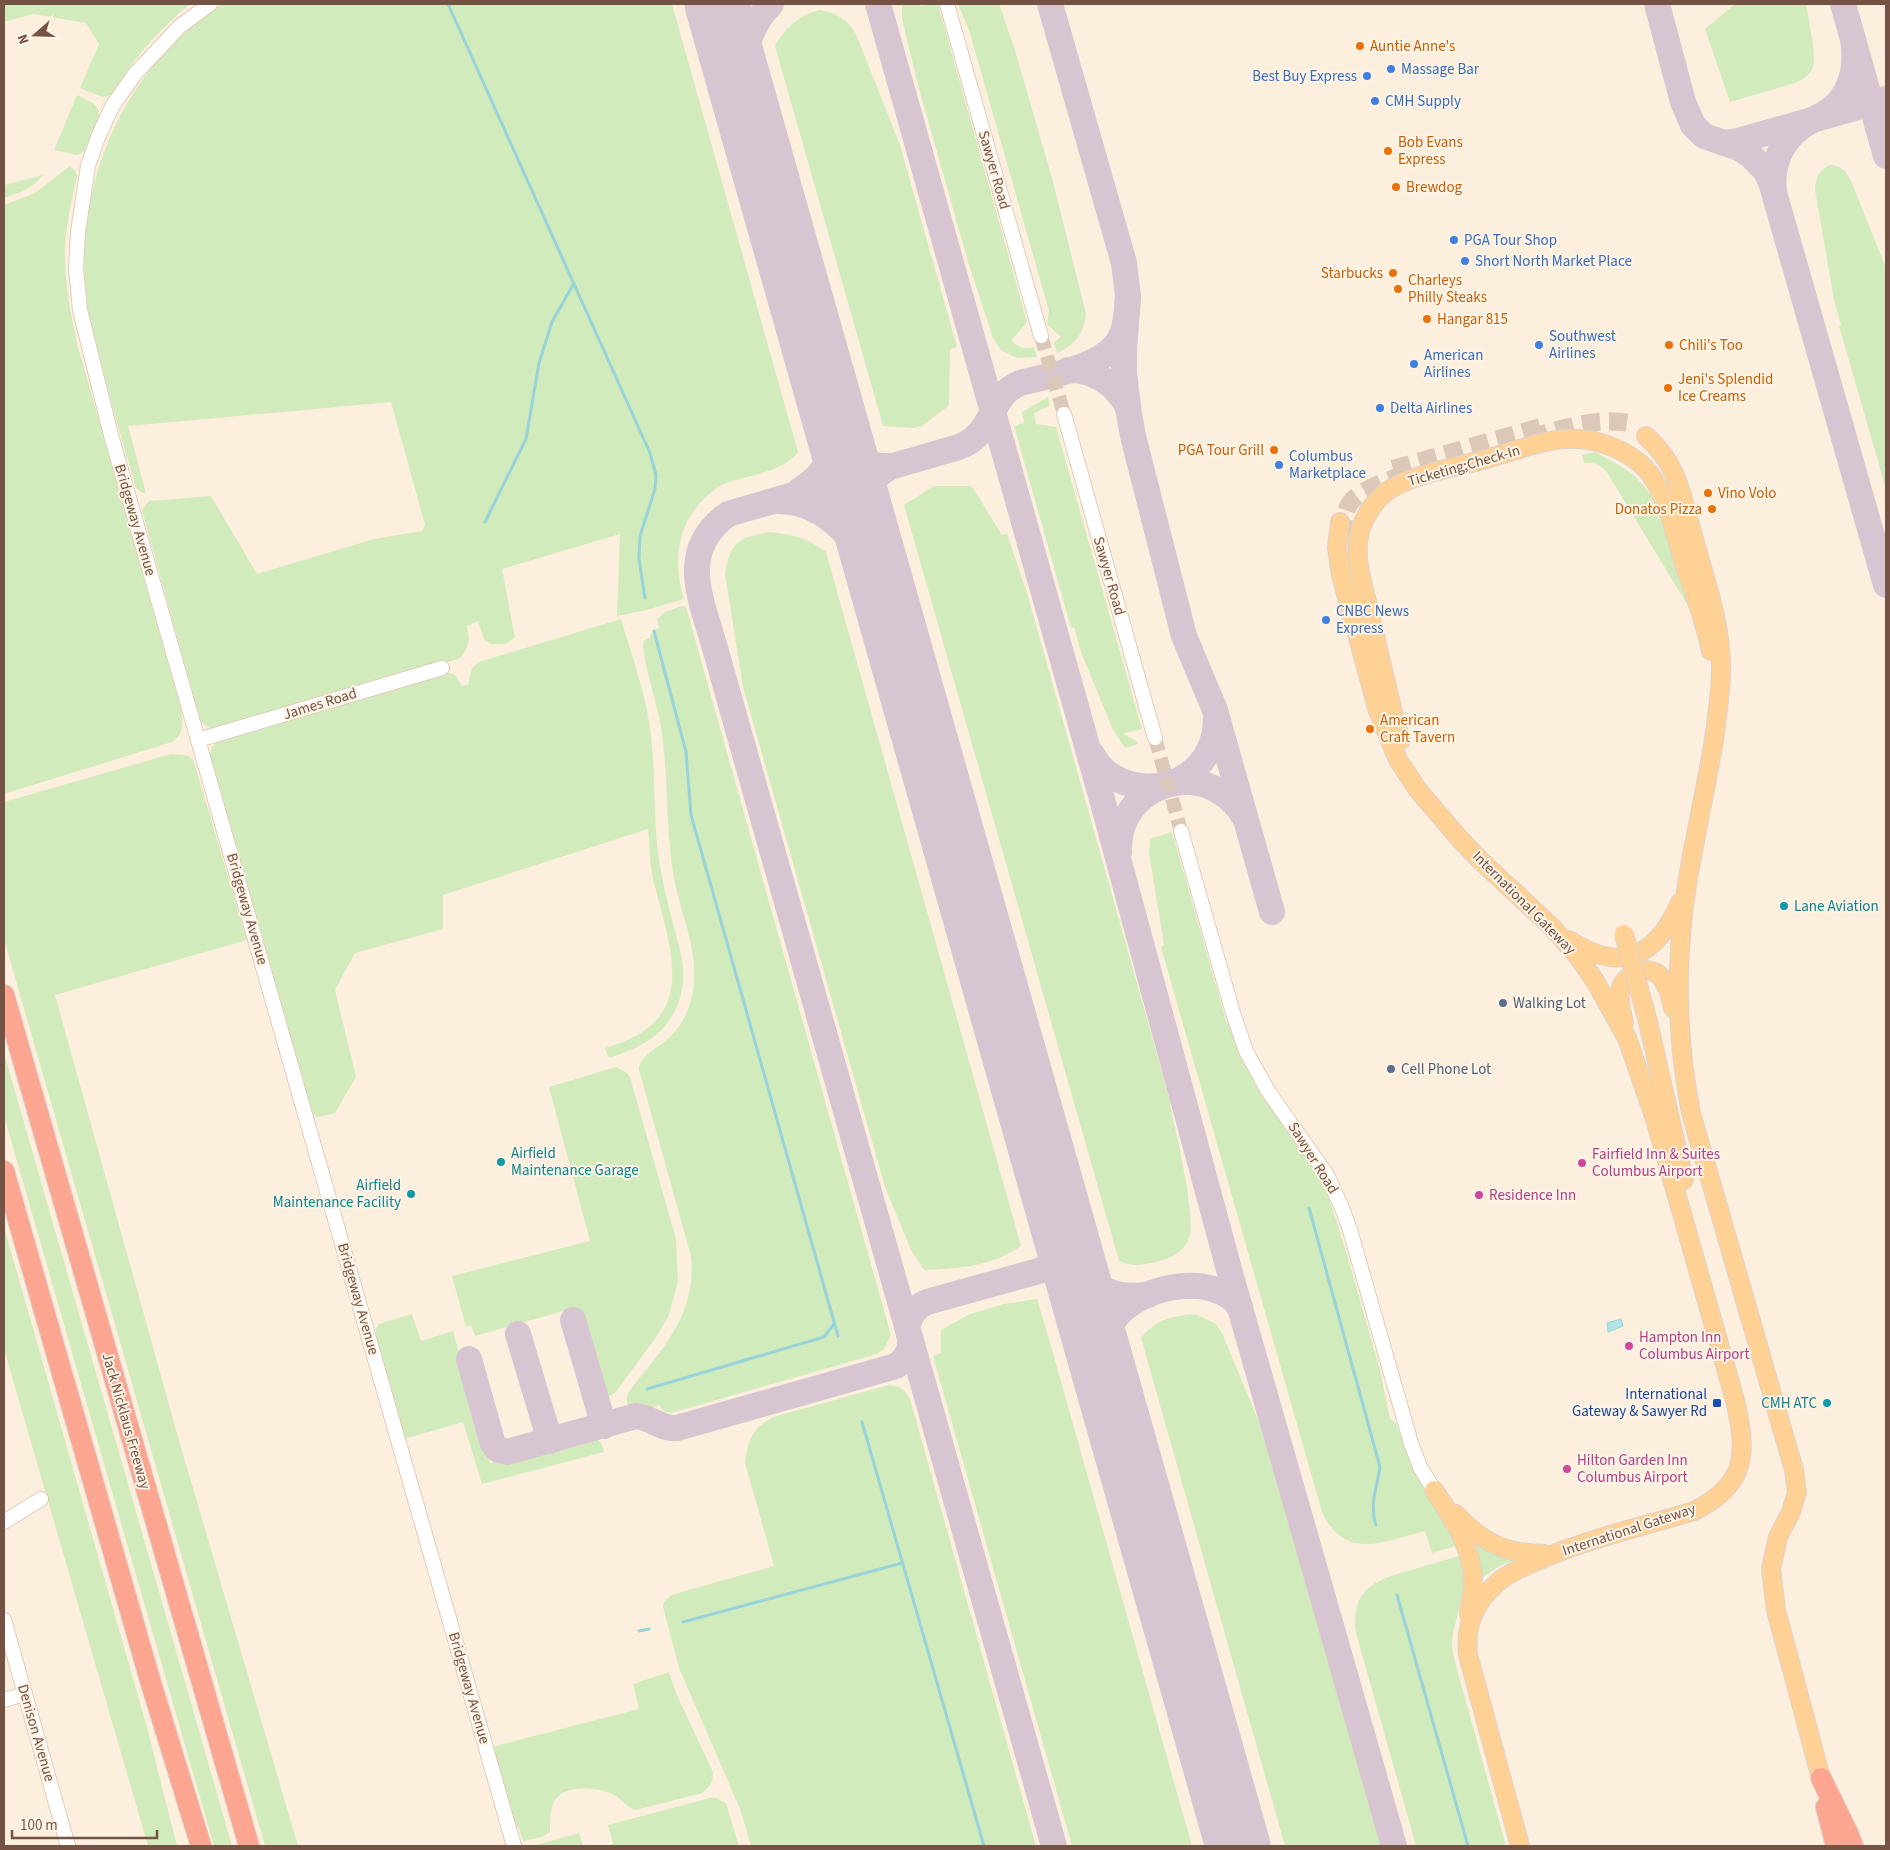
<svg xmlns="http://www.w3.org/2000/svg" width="1890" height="1850" viewBox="0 0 1890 1850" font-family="'Source Sans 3',sans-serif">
<rect width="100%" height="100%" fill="#fdefde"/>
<g fill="#d2ebbc">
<path d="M4,4H190C159,30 132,59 112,95L103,97L80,88L99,44L86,23L33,14L4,22Z"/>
<path d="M222,4H672L798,452C784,472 749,475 726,483C718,486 710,493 704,499C676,526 673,563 684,599L643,611L617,616L620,534L502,569L515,638L505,644H490L484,639L478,621L467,626L469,640L466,650L460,658L412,674L212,729L206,726L200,720L142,510L149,501L211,496L257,574L374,539L422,531L425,525L391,402L128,426L146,493H142L136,488C126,454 116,420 107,386C99,358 91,330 86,301C84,284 84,266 85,248C89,150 139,57 222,4Z"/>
<path d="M902,4H919L920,6L938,4L1027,322L1012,340C1017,348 1025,349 1034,347L1037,357L1017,358L1001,350L993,338L969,265L918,85L902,19Z"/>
<path d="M958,4H999L1015,50L1052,178L1086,314C1084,334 1075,345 1057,353L1054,342L1061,337L1047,324L1049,311L969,30Z"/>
<path d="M1735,4H1806C1808,18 1817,55 1813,67C1810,76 1801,81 1792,84L1730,102L1705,29Z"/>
<path d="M819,10C837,13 847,19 856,34L900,145L957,347L950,349L949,404L947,407L922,426L914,428L883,426L775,46C786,27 798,16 819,10Z"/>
<polygon points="77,95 93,103 98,109 99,116 85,151 77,155 54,150"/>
<path d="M1830,165C1842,166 1846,171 1851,181L1886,268V489L1839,326L1841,325L1834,300L1815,190C1816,178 1818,170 1830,165Z"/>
<path d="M70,166L75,171L77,176C72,200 66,224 65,248C64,282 71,315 78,347L181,709C183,723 185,733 172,742L4,794V205L35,193Z"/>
<path d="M43,175C33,188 19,193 4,198V185Z"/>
<polygon points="1048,397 1050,406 1034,413 1036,424 1056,427 1142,729 1124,733 1125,735 1137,741 1138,744 1125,748 1113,730 1081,652 1074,627 1071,628 1014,426 1024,422 1022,412"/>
<path d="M1595,452C1620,466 1637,473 1653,498L1693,614L1608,474C1602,465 1595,462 1584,463L1582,455Z"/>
<path d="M934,486H970L973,488L1002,535L1007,534L1027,593L1171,1104L1170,1105C1175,1129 1197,1218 1189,1238C1184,1252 1170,1259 1156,1262C1141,1265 1134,1267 1119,1261L904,505Z"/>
<path d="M769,532C794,535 805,537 826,552L1021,1246C993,1266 957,1269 924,1270L911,1250L885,1187L743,687L725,574C730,541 739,538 769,532Z"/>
<path d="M682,606L686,607L891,1335L884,1349L877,1354L671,1413L665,1412L659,1405C647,1409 621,1418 628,1393C662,1348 697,1316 691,1256L639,1070C639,1054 660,1048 671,1036C685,1021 693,1002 694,982C697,946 680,913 674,878C665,828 669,777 661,727C656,700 646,673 643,646L644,640L650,638L652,631L659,628L657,619L665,612Z"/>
<path d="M621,619C632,657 647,696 651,736C656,778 653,820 659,861C663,883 668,905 674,927C680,950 687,970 681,994C671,1033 643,1047 609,1058L605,1048C703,1021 670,950 653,879C649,862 650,846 648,829L443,895V929L355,953L335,990L356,1077L335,1113L318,1117L313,1114L210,754L212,747L220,738L447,672L455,675L462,686L468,685L472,668L479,662Z"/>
<polygon points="171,754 186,755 193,759 247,940 55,995 178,1437 298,1846 265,1846 4,939 4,802"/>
<path d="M1172,832L1227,1024H1229L1239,1053L1255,1085L1319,1177L1329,1198L1348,1258L1380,1370L1390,1419L1396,1423L1417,1477L1458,1541L1455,1546L1432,1553L1425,1531C1383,1542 1345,1561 1322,1512L1161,947L1164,945L1149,853L1150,839Z"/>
<polygon points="4,1053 202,1741 232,1846 214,1846 4,1116"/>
<path d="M616,1067L627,1073L630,1077L676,1239L678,1281L669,1315L657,1336L615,1393C607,1398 603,1395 597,1389L574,1308L475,1336L471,1325L466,1327L452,1276L590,1241L549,1087Z"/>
<polygon points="4,1227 148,1731 177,1846 148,1846 4,1349"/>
<polygon points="1037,1299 1049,1339 1192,1846 1072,1846 933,1356 941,1353 941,1330 970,1314 1004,1304"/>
<path d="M412,1314L421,1341L453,1331L490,1463L589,1435C598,1438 602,1442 604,1452L482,1484L463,1422L404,1439L376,1343V1328L379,1324Z"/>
<path d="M1195,1314L1216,1324L1222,1333L1260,1424L1266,1446H1268L1382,1846H1285L1141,1338C1156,1319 1172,1316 1195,1314Z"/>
<path d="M889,1385C899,1385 905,1390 910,1399L1036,1846H751L740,1809L679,1668L663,1607L664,1602L671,1595L774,1566L745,1463C748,1441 752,1428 773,1417Z"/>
<polygon points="1470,1534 1520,1558 1499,1566 1481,1579"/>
<path d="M1459,1556L1463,1558L1465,1585L1453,1633L1452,1647L1455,1662L1506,1846H1416L1356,1633C1350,1589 1375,1580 1411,1570C1427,1565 1443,1561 1459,1556Z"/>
<path d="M669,1672L676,1693L713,1772C713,1782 710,1787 702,1793L636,1810C626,1807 622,1799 614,1795C598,1786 561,1783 553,1804C550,1812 550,1823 550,1832L542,1837L523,1841L519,1828L515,1826L492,1747L639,1709L633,1684Z"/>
<polygon points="710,1798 716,1798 726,1803 739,1846 603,1846 613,1844 608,1825"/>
<polygon points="579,1833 583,1846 532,1846"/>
</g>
<polygon fill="#b2e3e7" stroke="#98d3da" points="1621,1319 1623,1326 1608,1332 1607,1323"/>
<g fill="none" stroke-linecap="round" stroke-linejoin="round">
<g stroke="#98d3da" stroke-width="3">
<polyline points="448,4 650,453 656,475 655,489 640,536 639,559 645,598"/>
<polyline points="485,522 526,439 539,363 552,322 574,283"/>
<polyline points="654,631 686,752 691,815 838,1336"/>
<path d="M1309,1208L1380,1467C1377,1488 1369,1504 1376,1525"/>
<polyline points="647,1389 824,1337 834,1324"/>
<polyline points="862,1422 984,1846"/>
<polyline points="1397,1595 1468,1846"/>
<polyline points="683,1622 902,1563"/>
<polyline points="639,1631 649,1629"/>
</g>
<g stroke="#d7c6d2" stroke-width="26">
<polyline points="878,4 1102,799 1230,1273 1394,1846"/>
<polyline points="1050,4 1124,263 1128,296 1124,350 1124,373 1129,414 1133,436 1184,636 1215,710 1272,912"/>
<polyline points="1657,4 1683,102 1693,125 1704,136 1739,148 1750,155 1765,170 1771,182 1886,585"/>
<polyline points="1843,4 1886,156"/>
<path d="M742,93C743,60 746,28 771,4"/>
<polyline points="1724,143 1738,141 1886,99"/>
<path d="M1774,191C1771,166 1781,141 1801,127C1812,119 1825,115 1834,107C1853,89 1857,64 1853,39"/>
<path d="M1068,370C1095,369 1116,385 1128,407"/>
<path d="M840,438C852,457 866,467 889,466"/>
<path d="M800,490C828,473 837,450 835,419"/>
<path d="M776,501C831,500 862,549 884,593"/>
<path d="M863,522C862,495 866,481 890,467"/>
<path d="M1092,754C1104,778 1131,789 1158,786C1169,785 1180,781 1192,782C1213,784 1233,798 1243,815"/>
<path d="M1119,852C1118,828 1129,805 1149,793C1159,786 1171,784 1181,779C1204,766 1216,744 1216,718"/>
<path d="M1041,1270C1063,1262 1067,1254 1064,1231"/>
<polyline points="573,1320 604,1426"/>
<path d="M907,1327C911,1315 915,1307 927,1302L1053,1267C1074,1268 1093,1287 1113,1293C1124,1297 1136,1296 1148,1295"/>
<polyline points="518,1334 550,1441"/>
<path d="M469,1359L493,1444L497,1449L507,1452L636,1416C650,1417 663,1430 677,1428L896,1366C908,1357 912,1348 909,1334"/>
<path d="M1106,1379C1103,1359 1101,1338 1114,1320C1137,1286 1213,1270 1240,1307"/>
<path d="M1054,1846L715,648C701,598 677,551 728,514L959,447C997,432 988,396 1020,383C1050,375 1110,367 1122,334C1127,322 1127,308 1128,296"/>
</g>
<polyline stroke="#d7c6d2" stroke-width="65" points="717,4 1238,1846"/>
<g stroke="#dbc8b8" stroke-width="14" stroke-dasharray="14 7" stroke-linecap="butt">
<polyline points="1041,336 1064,414"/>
<polyline points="1155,738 1181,831"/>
</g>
<g stroke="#dbc8b8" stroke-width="18" stroke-dasharray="18 9" stroke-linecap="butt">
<path d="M1530,438C1562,429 1595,417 1629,423"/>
<polyline points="1393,469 1541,427"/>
<path d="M1342,537C1343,526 1344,512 1350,503C1360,489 1393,479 1409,473"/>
</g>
<g stroke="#e2cbba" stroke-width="16">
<g id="minor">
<polyline points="210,4 179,27 135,74 113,105 98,137 88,166 78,232 76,269 80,310 111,435 514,1846"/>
<polyline points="947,4 1041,336"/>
<polyline points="1064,414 1155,738"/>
<polyline points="198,740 442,668"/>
<polyline points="1181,831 1233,1013 1246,1051 1268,1091 1327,1175 1342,1208 1350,1230 1411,1443 1420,1467 1434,1490"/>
<polyline points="4,1522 41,1499"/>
<polyline points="4,1620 68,1846"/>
<polyline points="4,1700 25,1694"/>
</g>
</g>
<g stroke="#dbd2cf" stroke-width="20">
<g id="major">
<path d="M1646,436C1678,465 1681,493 1692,532C1704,577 1721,621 1721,668C1721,692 1717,716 1714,740C1706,788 1695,836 1687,884C1675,961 1676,1037 1691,1113L1794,1470L1797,1492L1791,1512L1778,1537L1771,1569L1776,1610L1821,1778"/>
<path d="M1340,522L1337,548L1341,575L1378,711L1398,760L1418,790L1458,837L1481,861L1553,928L1579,958L1595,981L1627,1038L1655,1119L1735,1400C1747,1453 1748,1484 1694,1511C1644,1526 1592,1538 1544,1558C1528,1565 1509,1572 1496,1584C1474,1604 1465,1625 1468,1655L1520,1846"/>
<path d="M1401,740L1394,717C1386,682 1377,646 1369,610C1364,587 1354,560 1359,536C1362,520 1373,502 1386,492C1411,474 1457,467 1486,459C1516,451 1548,437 1579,439C1600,440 1628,451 1644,467C1666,489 1675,534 1684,564C1694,592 1705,621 1711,651"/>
<path d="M1569,940C1621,974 1656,957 1680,903"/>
<polyline points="1648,1022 1684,1180"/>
<path d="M1624,1023C1622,1013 1618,1001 1620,991C1623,974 1647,963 1660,976C1668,985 1671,997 1673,1008"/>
<path d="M1434,1490C1453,1519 1473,1547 1473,1583C1473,1594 1470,1604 1469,1614"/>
<path d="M1456,1514C1483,1543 1505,1554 1545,1554"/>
</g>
</g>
<g stroke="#dbd2cf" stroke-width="22">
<g id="highway">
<polyline points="4,995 249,1846"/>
<polyline points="4,1171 150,1680 201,1846"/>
<polyline points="1821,1778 1848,1833 1853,1846"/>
<polyline points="1826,1807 1836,1846"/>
</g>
</g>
<use href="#minor" stroke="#fff" stroke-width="14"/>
<use href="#major" stroke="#ffd194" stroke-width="18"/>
<use href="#highway" stroke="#fca691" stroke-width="20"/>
<g stroke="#dbd2cf" stroke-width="20" stroke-linecap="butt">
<polyline id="major-bridge" points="1624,934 1648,1022"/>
</g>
<use href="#major-bridge" stroke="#ffd194" stroke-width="18"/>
</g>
<g fill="#e8710a" stroke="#fff4e6" stroke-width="2">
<circle cx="1360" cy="46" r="5"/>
<circle cx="1388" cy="151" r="5"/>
<circle cx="1396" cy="187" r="5"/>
<circle cx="1393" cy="273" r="5"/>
<circle cx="1398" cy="289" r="5"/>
<circle cx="1427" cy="319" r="5"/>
<circle cx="1669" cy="345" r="5"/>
<circle cx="1668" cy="388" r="5"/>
<circle cx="1274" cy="450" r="5"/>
<circle cx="1708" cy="493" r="5"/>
<circle cx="1712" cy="509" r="5"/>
<circle cx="1370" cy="729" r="5"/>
</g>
<g fill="#3f7fe0" stroke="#fff4e6" stroke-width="2">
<circle cx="1391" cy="69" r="5"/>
<circle cx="1367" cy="76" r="5"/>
<circle cx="1375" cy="101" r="5"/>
<circle cx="1454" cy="240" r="5"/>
<circle cx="1465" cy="261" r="5"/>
<circle cx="1539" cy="345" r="5"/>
<circle cx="1414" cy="364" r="5"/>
<circle cx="1380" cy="408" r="5"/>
<circle cx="1279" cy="465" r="5"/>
<circle cx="1326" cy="620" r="5"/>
</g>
<g fill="#0f9aa8" stroke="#fff4e6" stroke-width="2">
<circle cx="1784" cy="906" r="5"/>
<circle cx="501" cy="1162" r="5"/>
<circle cx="411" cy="1194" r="5"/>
<circle cx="1827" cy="1403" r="5"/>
</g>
<g fill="#5c6f8a" stroke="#fff4e6" stroke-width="2">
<circle cx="1503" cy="1003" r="5"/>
<circle cx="1391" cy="1069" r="5"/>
</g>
<g fill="#d1479c" stroke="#fff4e6" stroke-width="2">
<circle cx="1582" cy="1163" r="5"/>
<circle cx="1479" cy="1195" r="5"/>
<circle cx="1629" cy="1346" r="5"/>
<circle cx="1567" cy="1469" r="5"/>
</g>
<rect fill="#1a4fb4" stroke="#fff4e6" stroke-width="2" x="1712" y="1398" width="10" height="10" rx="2.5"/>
<g text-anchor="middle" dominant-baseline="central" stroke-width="4" stroke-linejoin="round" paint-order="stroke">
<g font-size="15" fill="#c56008" stroke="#fff4e6" text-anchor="start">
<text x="1370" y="46">Auntie Anne's</text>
<text x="1398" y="142">Bob Evans<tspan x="1398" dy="17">Express</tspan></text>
<text x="1406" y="187">Brewdog</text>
<text x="1383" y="273" text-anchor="end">Starbucks</text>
<text x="1408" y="280">Charleys<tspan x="1408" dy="17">Philly Steaks</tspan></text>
<text x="1437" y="319">Hangar 815</text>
<text x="1679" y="345">Chili's Too</text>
<text x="1678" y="379">Jeni's Splendid<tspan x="1678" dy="17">Ice Creams</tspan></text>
<text x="1264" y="450" text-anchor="end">PGA Tour Grill</text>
<text x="1718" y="493">Vino Volo</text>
<text x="1702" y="509" text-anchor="end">Donatos Pizza</text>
<text x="1380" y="720">American<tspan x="1380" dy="17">Craft Tavern</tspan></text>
</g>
<g font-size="15" fill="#366cbe" stroke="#fff4e6" text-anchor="start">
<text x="1401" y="69">Massage Bar</text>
<text x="1357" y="76" text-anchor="end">Best Buy Express</text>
<text x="1385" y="101">CMH Supply</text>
<text x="1464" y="240">PGA Tour Shop</text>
<text x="1475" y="261">Short North Market Place</text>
<text x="1549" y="336">Southwest<tspan x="1549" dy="17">Airlines</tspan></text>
<text x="1424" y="355">American<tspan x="1424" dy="17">Airlines</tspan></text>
<text x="1390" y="408">Delta Airlines</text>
<text x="1289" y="456">Columbus<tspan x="1289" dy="17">Marketplace</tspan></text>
<text x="1336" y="611">CNBC News<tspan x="1336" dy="17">Express</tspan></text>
</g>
<g font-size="15" fill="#745345" stroke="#fff4e6">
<text transform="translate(994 170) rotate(74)">Sawyer Road</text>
<text transform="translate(1464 466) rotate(-16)">Ticketing;Check-In</text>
<text transform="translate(135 520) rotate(74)">Bridgeway Avenue</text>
<text transform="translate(1109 576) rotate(74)">Sawyer Road</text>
<text transform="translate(320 704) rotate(-17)">James Road</text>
<text transform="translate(1524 903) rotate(45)">International Gateway</text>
<text transform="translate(247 909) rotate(74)">Bridgeway Avenue</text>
<text transform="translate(1313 1158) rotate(58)">Sawyer Road</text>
<text transform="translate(358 1299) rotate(74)">Bridgeway Avenue</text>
<text transform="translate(126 1421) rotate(74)">Jack Nicklaus Freeway</text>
<text transform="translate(1629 1530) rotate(-18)">International Gateway</text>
<text transform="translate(469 1688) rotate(74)">Bridgeway Avenue</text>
<text transform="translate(36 1733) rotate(74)">Denison Avenue</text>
</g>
<g font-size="15" fill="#0d838f" stroke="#fff4e6" text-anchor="start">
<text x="1794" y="906">Lane Aviation</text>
<text x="511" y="1153">Airfield<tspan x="511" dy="17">Maintenance Garage</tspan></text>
<text x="401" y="1185" text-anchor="end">Airfield<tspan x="401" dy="17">Maintenance Facility</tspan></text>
<text x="1817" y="1403" text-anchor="end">CMH ATC</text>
</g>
<g font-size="15" fill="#4e5e75" stroke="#fff4e6" text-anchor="start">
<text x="1513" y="1003">Walking Lot</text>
<text x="1401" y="1069">Cell Phone Lot</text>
</g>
<g font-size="15" fill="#b23c85" stroke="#fff4e6" text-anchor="start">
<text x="1592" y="1154">Fairfield Inn &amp; Suites<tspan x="1592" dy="17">Columbus Airport</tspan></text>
<text x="1489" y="1195">Residence Inn</text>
<text x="1639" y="1337">Hampton Inn<tspan x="1639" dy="17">Columbus Airport</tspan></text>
<text x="1577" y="1460">Hilton Garden Inn<tspan x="1577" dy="17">Columbus Airport</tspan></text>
</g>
<g font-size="15" fill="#164399" stroke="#fff4e6" text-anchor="end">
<text x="1707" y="1394">International<tspan x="1707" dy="17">Gateway &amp; Sawyer Rd</tspan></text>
</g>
</g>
<rect width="1890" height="1850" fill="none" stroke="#745345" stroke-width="10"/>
<g transform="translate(35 35) rotate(250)" stroke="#fff4e6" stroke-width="4" paint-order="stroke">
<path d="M0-4L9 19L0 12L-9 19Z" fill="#745345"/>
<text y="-8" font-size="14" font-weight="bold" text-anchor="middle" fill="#745345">N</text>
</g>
<path d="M12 1830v8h145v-8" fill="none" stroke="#745345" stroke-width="2.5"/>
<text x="20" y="1830" font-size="15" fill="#745345" stroke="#fff4e6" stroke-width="4" paint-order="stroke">100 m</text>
</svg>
